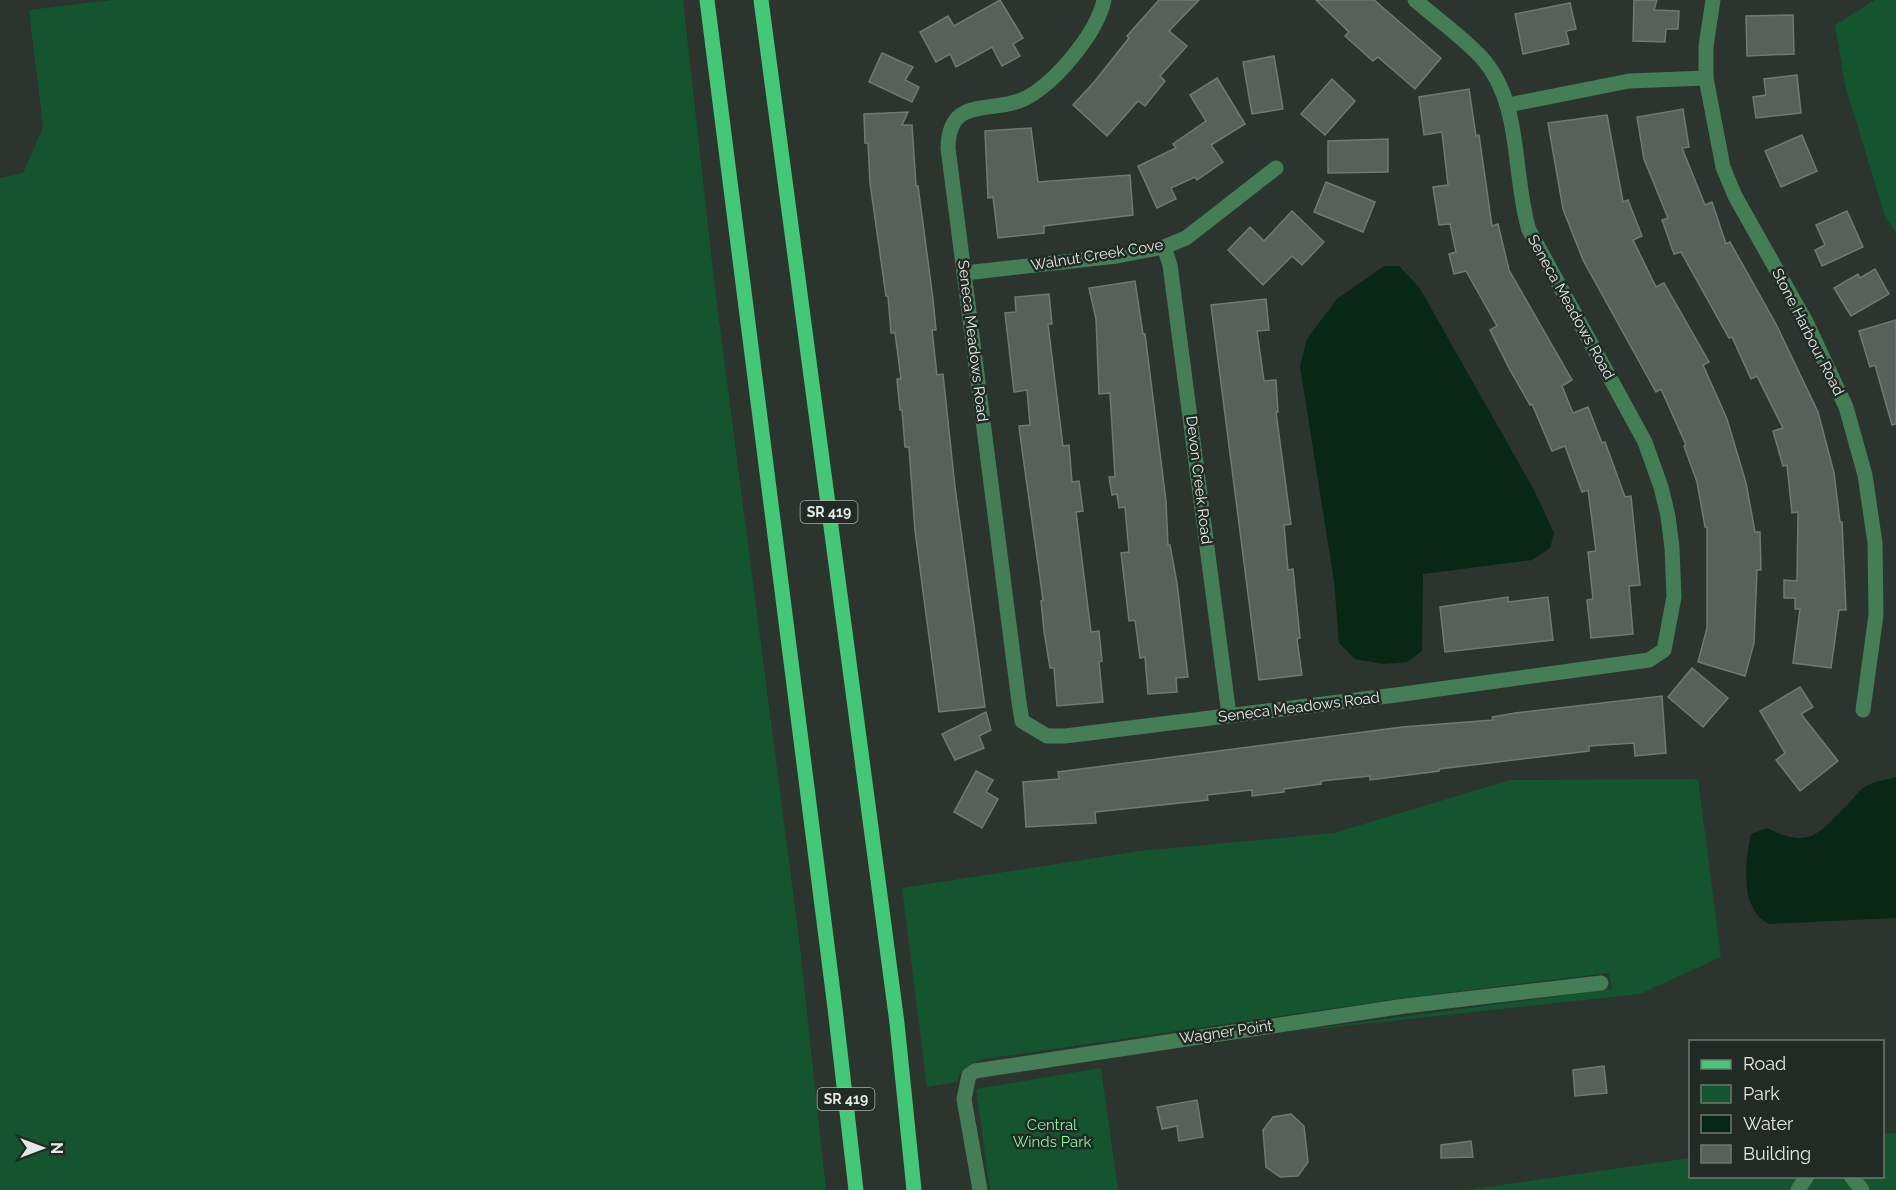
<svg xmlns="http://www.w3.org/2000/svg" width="1896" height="1190" viewBox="0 0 1896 1190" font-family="Raleway,sans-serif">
<rect width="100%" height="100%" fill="#2b342d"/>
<g fill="#14552f">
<polygon points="112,0 683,0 714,281 799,939 826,1190 0,1190 0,178 23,173 43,127 29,10"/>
<polygon points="1875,0 1896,0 1896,233 1885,216 1845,85 1835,25"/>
<path d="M1698,779L1721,957L1640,994L1280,1033L1612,989L1609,973L1404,998L1019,1054C997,1058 964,1056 957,1082L927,1087L902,888L1140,851L1334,833L1510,780Z"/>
<polygon points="1101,1068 1118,1190 990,1190 976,1089"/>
<polygon points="1896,1133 1896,1190 1466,1190 1690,1158 1690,1176 1882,1176 1883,1134"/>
</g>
<g fill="#082714">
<polygon points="1384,266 1399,266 1419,287 1534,490 1554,533 1550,548 1532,560 1423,574 1422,651 1407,662 1383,664 1355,659 1339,643 1334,581 1300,366 1307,339 1337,299"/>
<path d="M1896,777V918L1769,924C1739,908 1745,863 1751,834L1767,828C1810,850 1818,834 1849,803C1854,798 1859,790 1865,787C1873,781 1887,780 1896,777Z"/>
</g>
<g fill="#576159" stroke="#6f7a72" stroke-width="1.5">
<polygon points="1000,0 1023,38 1013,44 1020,56 1002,66 992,47 956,67 950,54 936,62 920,32 948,16 954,26"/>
<polygon points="1159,0 1199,0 1169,31 1187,46 1160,76 1165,81 1145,106 1138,101 1107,136 1073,105 1095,81 1129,38 1127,36"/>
<polygon points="1316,0 1374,0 1441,58 1415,89 1378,57 1373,61 1345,36 1349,32"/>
<polygon points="1634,0 1657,0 1654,10 1679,11 1678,29 1666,29 1665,42 1633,41"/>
<polygon points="1570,3 1576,29 1566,31 1569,44 1523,54 1515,14"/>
<polygon points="1793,15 1794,54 1747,56 1746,16"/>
<polygon points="882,53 913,67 905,80 919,87 912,102 869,82"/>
<polygon points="1274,56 1283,109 1252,114 1243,62"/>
<polygon points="1797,75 1801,113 1756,118 1753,97 1766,95 1764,79"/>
<polygon points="1217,78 1245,124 1211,145 1223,162 1197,180 1195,177 1171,188 1176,199 1157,208 1138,166 1176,148 1173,144 1206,121 1190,95"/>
<polygon points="1332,79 1355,101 1325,135 1301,114"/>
<polygon points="1469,89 1476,136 1479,135 1492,226 1498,224 1509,270 1572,380 1562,386 1573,413 1588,407 1602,443 1605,442 1625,497 1631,496 1640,585 1629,586 1633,634 1591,638 1587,600 1593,599 1588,552 1596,551 1588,490 1582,492 1565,446 1552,451 1532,404 1530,405 1510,370 1490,330 1497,326 1466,271 1454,274 1449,254 1456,252 1450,224 1439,225 1433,187 1448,185 1442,132 1424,135 1419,97"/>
<polygon points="1683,109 1689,147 1682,148 1705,205 1712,202 1726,244 1730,242 1776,324 1818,412 1834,473 1840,522 1842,522 1846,610 1839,610 1831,668 1793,663 1800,609 1795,609 1795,598 1784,598 1784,580 1797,581 1798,512 1792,513 1787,465 1783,466 1773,431 1783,428 1757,376 1751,379 1732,337 1729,338 1681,252 1674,254 1662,220 1668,218 1644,159 1637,117"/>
<polygon points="908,112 902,125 912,125 916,186 918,186 933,299 936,330 932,330 937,375 943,374 955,487 985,707 939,712 915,531 909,447 905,447 902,410 900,410 897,379 901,379 895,333 891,333 888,296 886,296 870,183 868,143 865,143 864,114"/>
<polygon points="1607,115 1623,202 1628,200 1642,236 1633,240 1656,287 1664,283 1709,362 1703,365 1727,419 1746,483 1755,532 1760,532 1761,570 1757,570 1754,643 1745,676 1698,662 1707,628 1707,527 1705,527 1697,482 1684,446 1686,445 1661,389 1656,392 1583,260 1563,209 1548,123"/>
<polygon points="1031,128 1038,182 1130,175 1133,215 1044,226 1044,233 998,238 993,197 988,198 985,131"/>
<polygon points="1802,135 1817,171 1781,187 1765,151"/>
<polygon points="1388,139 1388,172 1328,173 1328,141"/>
<polygon points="1326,182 1375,202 1363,232 1314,212"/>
<polygon points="1292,211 1324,242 1302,265 1292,256 1263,285 1228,250 1250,227 1264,241"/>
<polygon points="1847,211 1863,247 1822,266 1815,250 1825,245 1816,225"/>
<polygon points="1875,269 1889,294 1851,316 1834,288 1858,274 1860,278"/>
<polygon points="1135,281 1143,334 1145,334 1166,501 1168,545 1170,545 1177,583 1188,677 1176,678 1177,692 1148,694 1145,657 1140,658 1135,620 1129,621 1121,553 1129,552 1125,507 1119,508 1117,494 1112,495 1109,477 1115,477 1110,393 1099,394 1096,319 1089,288"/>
<polygon points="1049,294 1052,324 1048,324 1063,446 1069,445 1072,482 1079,481 1083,511 1076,512 1091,632 1099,631 1102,661 1099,662 1103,702 1057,706 1054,668 1050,668 1044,631 1041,601 1043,600 1021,442 1019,426 1030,425 1027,390 1014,392 1005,313 1016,312 1015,297"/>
<polygon points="1266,299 1269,330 1257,331 1264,381 1276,380 1278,412 1276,412 1291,524 1284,525 1288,570 1293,569 1300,638 1297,639 1302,675 1259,680 1211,305"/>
<polygon points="1896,320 1896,424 1892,425 1875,365 1870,367 1859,331"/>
<polygon points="1508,597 1508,602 1548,597 1553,640 1445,652 1440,607"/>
<polygon points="1692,668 1728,698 1703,727 1668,697"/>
<polygon points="1800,687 1813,707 1801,714 1838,761 1800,791 1776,760 1785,753 1760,711"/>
<polygon points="1662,696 1666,753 1635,756 1634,743 1589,746 1589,751 1439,769 1439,771 1370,780 1370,776 1321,781 1321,784 1284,789 1284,792 1252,796 1252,790 1207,795 1208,800 1095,812 1096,823 1026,827 1023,782 1059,779 1058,772 1402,727 1493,720 1492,717 1515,713"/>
<polygon points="986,712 991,730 979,736 984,748 955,760 942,734"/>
<polygon points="976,771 993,780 986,792 998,799 982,828 954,812"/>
<polygon points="1604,1066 1607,1093 1575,1096 1573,1070"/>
<polygon points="1197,1100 1203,1137 1179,1141 1177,1126 1162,1129 1157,1107"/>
<polygon points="1291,1114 1304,1126 1308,1162 1298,1176 1280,1177 1266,1167 1263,1130 1273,1117"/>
<polygon points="1471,1141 1473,1157 1441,1158 1441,1145"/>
</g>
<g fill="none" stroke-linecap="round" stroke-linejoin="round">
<g stroke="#447d56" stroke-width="15">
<path d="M1104,0C1097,33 1056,82 1026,98C992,115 949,94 948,148L1019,702L1022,721L1047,736H1065L1396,695L1649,660L1664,650L1674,597L1672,548L1668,516L1661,487L1645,442L1529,230C1512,175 1523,104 1482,58C1463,37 1437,19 1415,0"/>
<polyline points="1713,0 1706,46 1706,78 1723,167 1735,196 1806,322 1846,407 1865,475 1875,543 1876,615 1863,710"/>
<polyline points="1508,105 1629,81 1706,78"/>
<polyline points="1164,247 1170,265 1229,715"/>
<polyline points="965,273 1117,256 1164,247 1186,238 1276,168"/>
<polyline points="1851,1176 1862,1190"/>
<polyline points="980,1190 964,1099 969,1075 975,1071 1405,1006 1601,983"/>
<polyline points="1798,1190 1807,1176"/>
</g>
<g stroke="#45c778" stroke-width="15">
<polyline points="707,0 835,1008 856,1190"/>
<polyline points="761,0 897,1023 914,1190"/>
</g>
</g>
<g text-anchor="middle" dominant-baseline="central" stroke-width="5" stroke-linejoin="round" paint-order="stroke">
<g fill="#212a23" stroke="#aab0ab" stroke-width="1.5">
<rect x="800.5" y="501" width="57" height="22" rx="4.5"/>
<rect x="817.5" y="1088" width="57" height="22" rx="4.5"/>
</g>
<g font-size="14" font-weight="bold" fill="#e4eae5">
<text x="829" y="512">SR 419</text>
<text x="846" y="1099">SR 419</text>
</g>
<g font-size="15" fill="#e4eae5" stroke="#212a23">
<text transform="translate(1097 255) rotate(-9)">Walnut Creek Cove</text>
<text transform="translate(1571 307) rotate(61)">Seneca Meadows Road</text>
<text transform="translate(1808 332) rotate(63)">Stone Harbour Road</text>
<text transform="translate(973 341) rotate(83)">Seneca Meadows Road</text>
<text transform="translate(1199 480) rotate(83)">Devon Creek Road</text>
<text transform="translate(1299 707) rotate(-7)">Seneca Meadows Road</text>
<text transform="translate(1226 1032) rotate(-8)">Wagner Point</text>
</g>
<g font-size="15" fill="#7df9a7" stroke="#212a23">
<text x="1052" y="1125">Central<tspan x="1052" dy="17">Winds Park</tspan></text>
</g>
</g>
<rect x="1689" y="1040" width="195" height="138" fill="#212a23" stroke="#6f7771" stroke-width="1.5"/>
<rect x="1701" y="1060" width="30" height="9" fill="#45c778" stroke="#6f7771" stroke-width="1.5"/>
<text x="1743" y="1070" font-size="18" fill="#e4eae5">Road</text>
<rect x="1701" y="1085" width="30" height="18" fill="#14552f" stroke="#6f7771" stroke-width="1.5"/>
<text x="1743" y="1100" font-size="18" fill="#e4eae5">Park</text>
<rect x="1701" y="1115" width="30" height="18" fill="#082714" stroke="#6f7771" stroke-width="1.5"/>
<text x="1743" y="1130" font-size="18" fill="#e4eae5">Water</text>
<rect x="1701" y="1145" width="30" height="18" fill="#576159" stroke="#6f7771" stroke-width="1.5"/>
<text x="1743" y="1160" font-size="18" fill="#e4eae5">Building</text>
<g transform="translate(42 1148) rotate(90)" stroke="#212a23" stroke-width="4.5" paint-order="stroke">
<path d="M0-4.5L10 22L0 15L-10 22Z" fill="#e4eae5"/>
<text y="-9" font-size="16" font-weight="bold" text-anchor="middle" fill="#e4eae5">N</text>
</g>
</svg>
